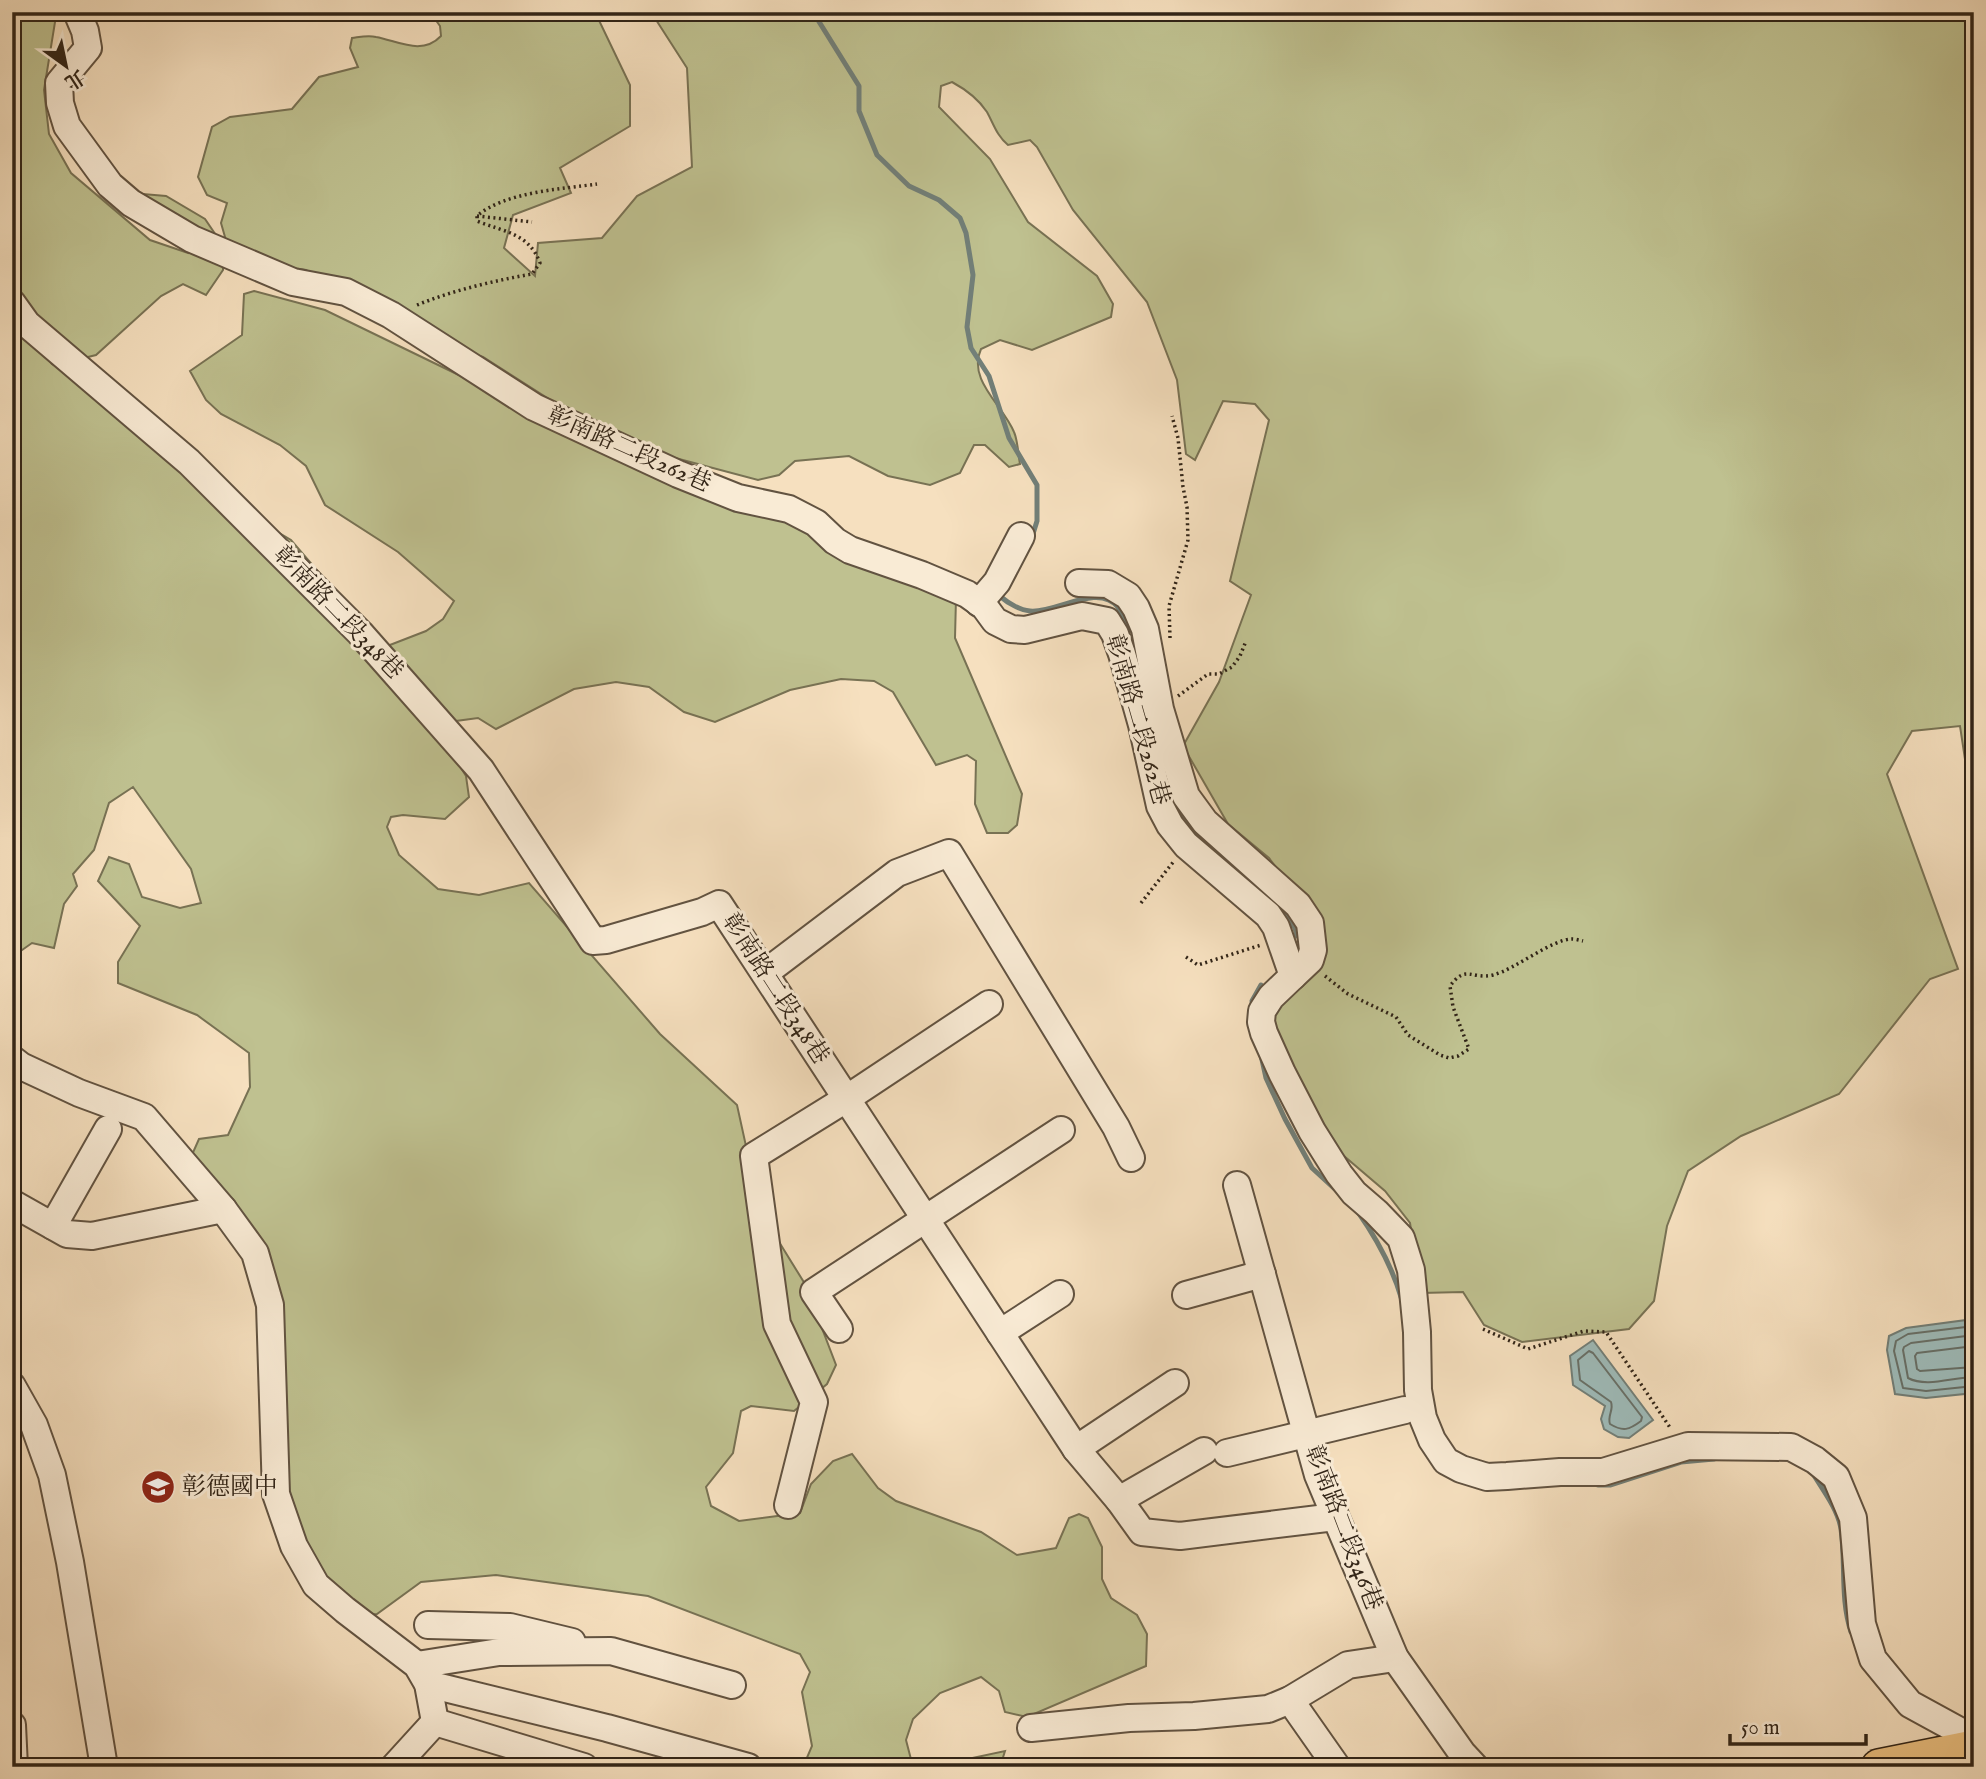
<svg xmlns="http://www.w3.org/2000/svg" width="1986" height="1779" viewBox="0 0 1986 1779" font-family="'IM FELL English','Noto Serif TC',serif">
<rect width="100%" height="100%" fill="#f6e0bf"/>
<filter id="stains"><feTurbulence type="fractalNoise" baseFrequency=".00286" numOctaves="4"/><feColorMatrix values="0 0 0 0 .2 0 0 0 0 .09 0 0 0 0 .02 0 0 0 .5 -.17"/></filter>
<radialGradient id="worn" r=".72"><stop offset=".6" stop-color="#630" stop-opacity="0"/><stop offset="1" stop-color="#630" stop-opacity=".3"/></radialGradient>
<g fill="#bfc190" stroke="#787254" stroke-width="2">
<polygon points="12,12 54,12 56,16 44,90 49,134 71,173 150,240 188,253 193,235 138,199 143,194 166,196 205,219 222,244 223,270 206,295 183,284 161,296 96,355 80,359 12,302"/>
<path d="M430,12H595L630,85V126L560,168L571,193L513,215L504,248L535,276L538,243L602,238L637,196L692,167L687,68L651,12H1974V801L1971,799L1960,726L1912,731L1887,774L1958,969L1930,979L1839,1094L1741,1136L1688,1171L1667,1226L1654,1301L1629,1329L1522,1342L1484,1325L1463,1292L1421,1293L1410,1223L1385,1191L1337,1150L1310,1115L1264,1013L1306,960L1301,900L1269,858L1228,824L1183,746L1219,682L1251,595L1230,581L1269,420L1255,404L1223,401L1195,460L1186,454L1177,380L1147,302L1073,210L1037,147L1030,140L1008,145C997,136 994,125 987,112C979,100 965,89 952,82L941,86L939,107L990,159L1028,222L1097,276L1113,304L1111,317L1032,350L1000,340L981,349C967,380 1003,405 1014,432C1018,441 1018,454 1020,464L1009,467L985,445H974L960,473L930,485L888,476L849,456L795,461L779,475L758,480L664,455L574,415L483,357L431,340L352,301L306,270L253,262L227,244L221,223L227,203L207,195L198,177L212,127L230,117L292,109L319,77L358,67L350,48L352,38C360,37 368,35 376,37C398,41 422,56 441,36L440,26Z"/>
<polygon points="254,291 325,310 467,379 535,418 792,505 956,598 955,638 1022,794 1017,825 1008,833 987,833 975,804 976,761 967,755 936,765 893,692 874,681 841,679 790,690 715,722 684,712 649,687 616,682 574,689 496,729 478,718 456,721 446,729 444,740 466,776 469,797 445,819 403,815 391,817 387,827 399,855 438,889 479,895 529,883 660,1034 737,1105 746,1146 747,1190 805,1284 836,1365 827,1384 794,1411 751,1406 741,1411 733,1453 706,1487 711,1506 739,1521 800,1513 811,1484 833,1461 852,1454 878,1488 896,1501 981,1532 1017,1555 1056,1548 1069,1518 1079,1514 1088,1518 1102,1547 1102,1579 1111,1598 1137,1615 1147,1634 1146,1666 1027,1717 1005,1712 999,1691 981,1677 940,1693 913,1719 906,1740 913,1767 803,1767 812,1746 802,1692 810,1672 800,1654 648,1596 496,1575 421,1582 377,1614 356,1615 296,1543 251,1242 187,1166 199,1139 228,1135 250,1087 249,1053 197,1015 118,983 118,962 140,926 98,881 109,857 129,864 142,897 180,908 201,903 191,869 133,787 109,803 94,850 73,874 77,886 64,904 54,948 32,943 15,955 12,973 12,315 52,364 87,385 218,497 291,540 347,605 377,650 426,631 443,619 454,601 398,552 325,505 306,466 280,445 221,414 206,400 190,371 242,335 244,294"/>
<polygon points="1005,1751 1000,1767 930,1767"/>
</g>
<g fill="#9ebbb9" stroke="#727f78" stroke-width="2">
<polygon points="1974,1319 1974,1393 1926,1398 1895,1394 1887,1350 1889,1336 1906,1328"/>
<polygon points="1593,1340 1653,1420 1629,1438 1618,1437 1604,1429 1601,1419 1605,1406 1573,1385 1570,1356"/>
</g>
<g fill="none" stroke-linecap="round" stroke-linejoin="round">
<g stroke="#687068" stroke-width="2">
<polyline points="1974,1326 1908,1334 1896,1341 1894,1351 1903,1388 1926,1391 1974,1386"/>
<path d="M1974,1335L1911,1343L1904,1347L1903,1350L1908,1378C1927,1388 1953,1377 1974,1377"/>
<polyline points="1974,1346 1917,1353 1915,1356 1917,1369 1920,1371 1974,1367"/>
<path d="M1589,1351L1593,1353L1642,1417L1641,1421C1629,1430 1623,1432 1610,1424C1607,1416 1614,1410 1611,1402L1580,1380L1578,1360Z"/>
</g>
<g stroke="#727f78" stroke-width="5">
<polyline points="813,12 859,86 859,111 877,155 909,186 939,200 960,218 966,233 973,275 967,327 971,348 989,376 1009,438 1037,485 1037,521 1032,537"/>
<path d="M1003,592L1001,597C1008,603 1020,610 1030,611C1055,614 1098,582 1118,607C1122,613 1125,625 1128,632"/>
<path d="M1169,791C1186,832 1226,860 1259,888"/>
<polyline points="1280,906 1295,928 1297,936"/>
<polyline points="1253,1008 1252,1001 1261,985"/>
<polyline points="1261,1055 1266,1078 1285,1119 1312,1168 1337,1191"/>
<path d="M1358,1212C1377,1239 1393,1269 1402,1300"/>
<path d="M1812,1472C1822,1489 1838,1509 1841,1529C1846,1564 1840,1598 1851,1632"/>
<polyline points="1598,1485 1610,1485 1681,1462 1714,1459"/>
</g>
<g stroke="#625341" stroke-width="30">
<g id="minor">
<polyline points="77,12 85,31 88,48 59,83 60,103 67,126 110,185 131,203 192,239 293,282 346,292 391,315 534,407 678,474 738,498 789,509 816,523 835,541 850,550 922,575 967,594 984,606 995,621 1011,629 1025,630 1082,616 1107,621 1115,634 1122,654 1142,725 1160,806 1170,825 1186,845 1268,915 1276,927 1293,976 1271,997 1262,1011 1261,1022 1264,1033 1282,1073 1312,1131 1339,1174 1354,1193 1376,1212 1401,1238 1411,1270 1417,1332 1418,1390 1423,1418 1432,1440 1446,1461 1461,1469 1487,1477 1507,1476 1560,1472 1603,1472 1688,1446 1791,1447 1815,1460 1836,1477 1853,1518 1862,1624 1873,1659 1910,1704 1974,1739"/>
<polyline points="12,303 27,324 189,462 360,633 481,770 593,941 606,940 702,912 719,904 1076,1449 1119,1500 1142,1532 1180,1536 1335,1517"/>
<polyline points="1079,583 1108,584 1128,596 1136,608 1145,629 1160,709 1186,796 1205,822 1298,905 1310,923 1313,950 1310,960 1293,976"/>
<polyline points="979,603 997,582 1021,536"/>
<polyline points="765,973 897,873 949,853 1116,1127 1131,1158"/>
<polyline points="12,1059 21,1066 79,1093 144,1117 223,1209 255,1253 270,1305 276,1494 294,1546 316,1585 345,1610 417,1665 428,1684 435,1722 394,1767"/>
<polyline points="1237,1185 1318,1475 1395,1658 1462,1753 1475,1767"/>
<polyline points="12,1203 67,1234 92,1236 223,1209"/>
<polyline points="53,1226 108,1129"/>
<polyline points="1186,1295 1262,1274"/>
<polyline points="839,1329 814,1292 1061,1130"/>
<polyline points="1000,1333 1060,1294"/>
<polyline points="12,1386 34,1425 52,1475 70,1562 104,1767"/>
<polyline points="1076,1449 1175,1383"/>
<polyline points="1227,1453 1405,1410"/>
<polyline points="1119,1500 1204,1451"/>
<polyline points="788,1505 814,1402 777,1324 754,1156 846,1099 989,1004"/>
<polyline points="428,1625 510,1627 572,1642"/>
<polyline points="417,1665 499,1652 611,1651 732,1685"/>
<polyline points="428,1684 607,1728 748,1767"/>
<polyline points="1290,1700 1337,1767"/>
<polyline points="435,1722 584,1767"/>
<polyline points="12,1725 14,1767"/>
<polyline points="1031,1728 1129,1718 1194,1716 1268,1709 1290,1700 1348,1665 1395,1658"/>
</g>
</g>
<g stroke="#312417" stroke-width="38">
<polyline id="major" points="1879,1767 1974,1748"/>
</g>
<g stroke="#312417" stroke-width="3.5" stroke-dasharray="2 3.5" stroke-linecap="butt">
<polyline points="477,216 532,222"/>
<path d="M417,305C454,290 493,281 532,274L540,263C529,233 504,232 477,221V216C504,192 562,189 597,184"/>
<polyline points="1170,638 1169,606 1188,540 1187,507 1183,487 1178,438 1172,416"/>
<polyline points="1178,696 1208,674 1219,674 1232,667 1240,656 1246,641"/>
<polyline points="1141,903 1174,861"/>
<polyline points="1186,957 1198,965 1261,945"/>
<path d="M1325,976L1348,994L1396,1017L1408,1035L1440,1055L1449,1058L1458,1056L1469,1049L1453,1007L1450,986C1466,964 1472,980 1493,975C1516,969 1552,939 1572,939C1575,939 1579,940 1583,941"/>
<polyline points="1483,1329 1528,1349 1584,1331 1606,1332 1671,1429"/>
</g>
<use href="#minor" stroke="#f9ebd5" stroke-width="26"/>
<use href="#major" stroke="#ebc080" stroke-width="35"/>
</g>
<defs>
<g id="school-disc" transform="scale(1.75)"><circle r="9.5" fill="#8f2418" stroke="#f9ebd5"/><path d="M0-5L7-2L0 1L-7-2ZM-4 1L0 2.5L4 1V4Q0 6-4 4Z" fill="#fff"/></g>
</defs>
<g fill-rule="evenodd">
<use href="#school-disc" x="158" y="1487"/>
</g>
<g text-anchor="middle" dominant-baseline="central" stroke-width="6" stroke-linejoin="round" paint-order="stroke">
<g font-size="24" fill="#312417" stroke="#f9ebd5">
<text transform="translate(629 450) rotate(24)">彰南路二段262巷</text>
<text transform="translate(338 613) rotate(46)">彰南路二段348巷</text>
<text transform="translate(1137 720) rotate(74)">彰南路二段262巷</text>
<text transform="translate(775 989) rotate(57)">彰南路二段348巷</text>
<text transform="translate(1343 1528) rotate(69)">彰南路二段346巷</text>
</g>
<g font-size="24" fill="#312417" stroke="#f9ebd5" text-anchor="start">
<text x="182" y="1487">彰德國中</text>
</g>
</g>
<rect width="1986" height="1779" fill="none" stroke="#f6e0bf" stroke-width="42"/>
<rect x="14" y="14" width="1958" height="1751" fill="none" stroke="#312417" stroke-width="3.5"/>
<rect x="21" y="21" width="1944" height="1737" fill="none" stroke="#312417" stroke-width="2"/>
<g transform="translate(66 66) rotate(147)" stroke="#f9ebd5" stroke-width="5" paint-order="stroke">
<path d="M0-5L12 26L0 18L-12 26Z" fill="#312417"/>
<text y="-10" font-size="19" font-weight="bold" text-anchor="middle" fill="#312417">北</text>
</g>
<path d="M1730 1734v10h136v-10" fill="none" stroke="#312417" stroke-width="3.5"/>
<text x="1741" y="1734" font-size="21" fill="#312417" stroke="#f9ebd5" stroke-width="5" paint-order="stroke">50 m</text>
<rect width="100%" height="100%" filter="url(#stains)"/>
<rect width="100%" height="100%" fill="url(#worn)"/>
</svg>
